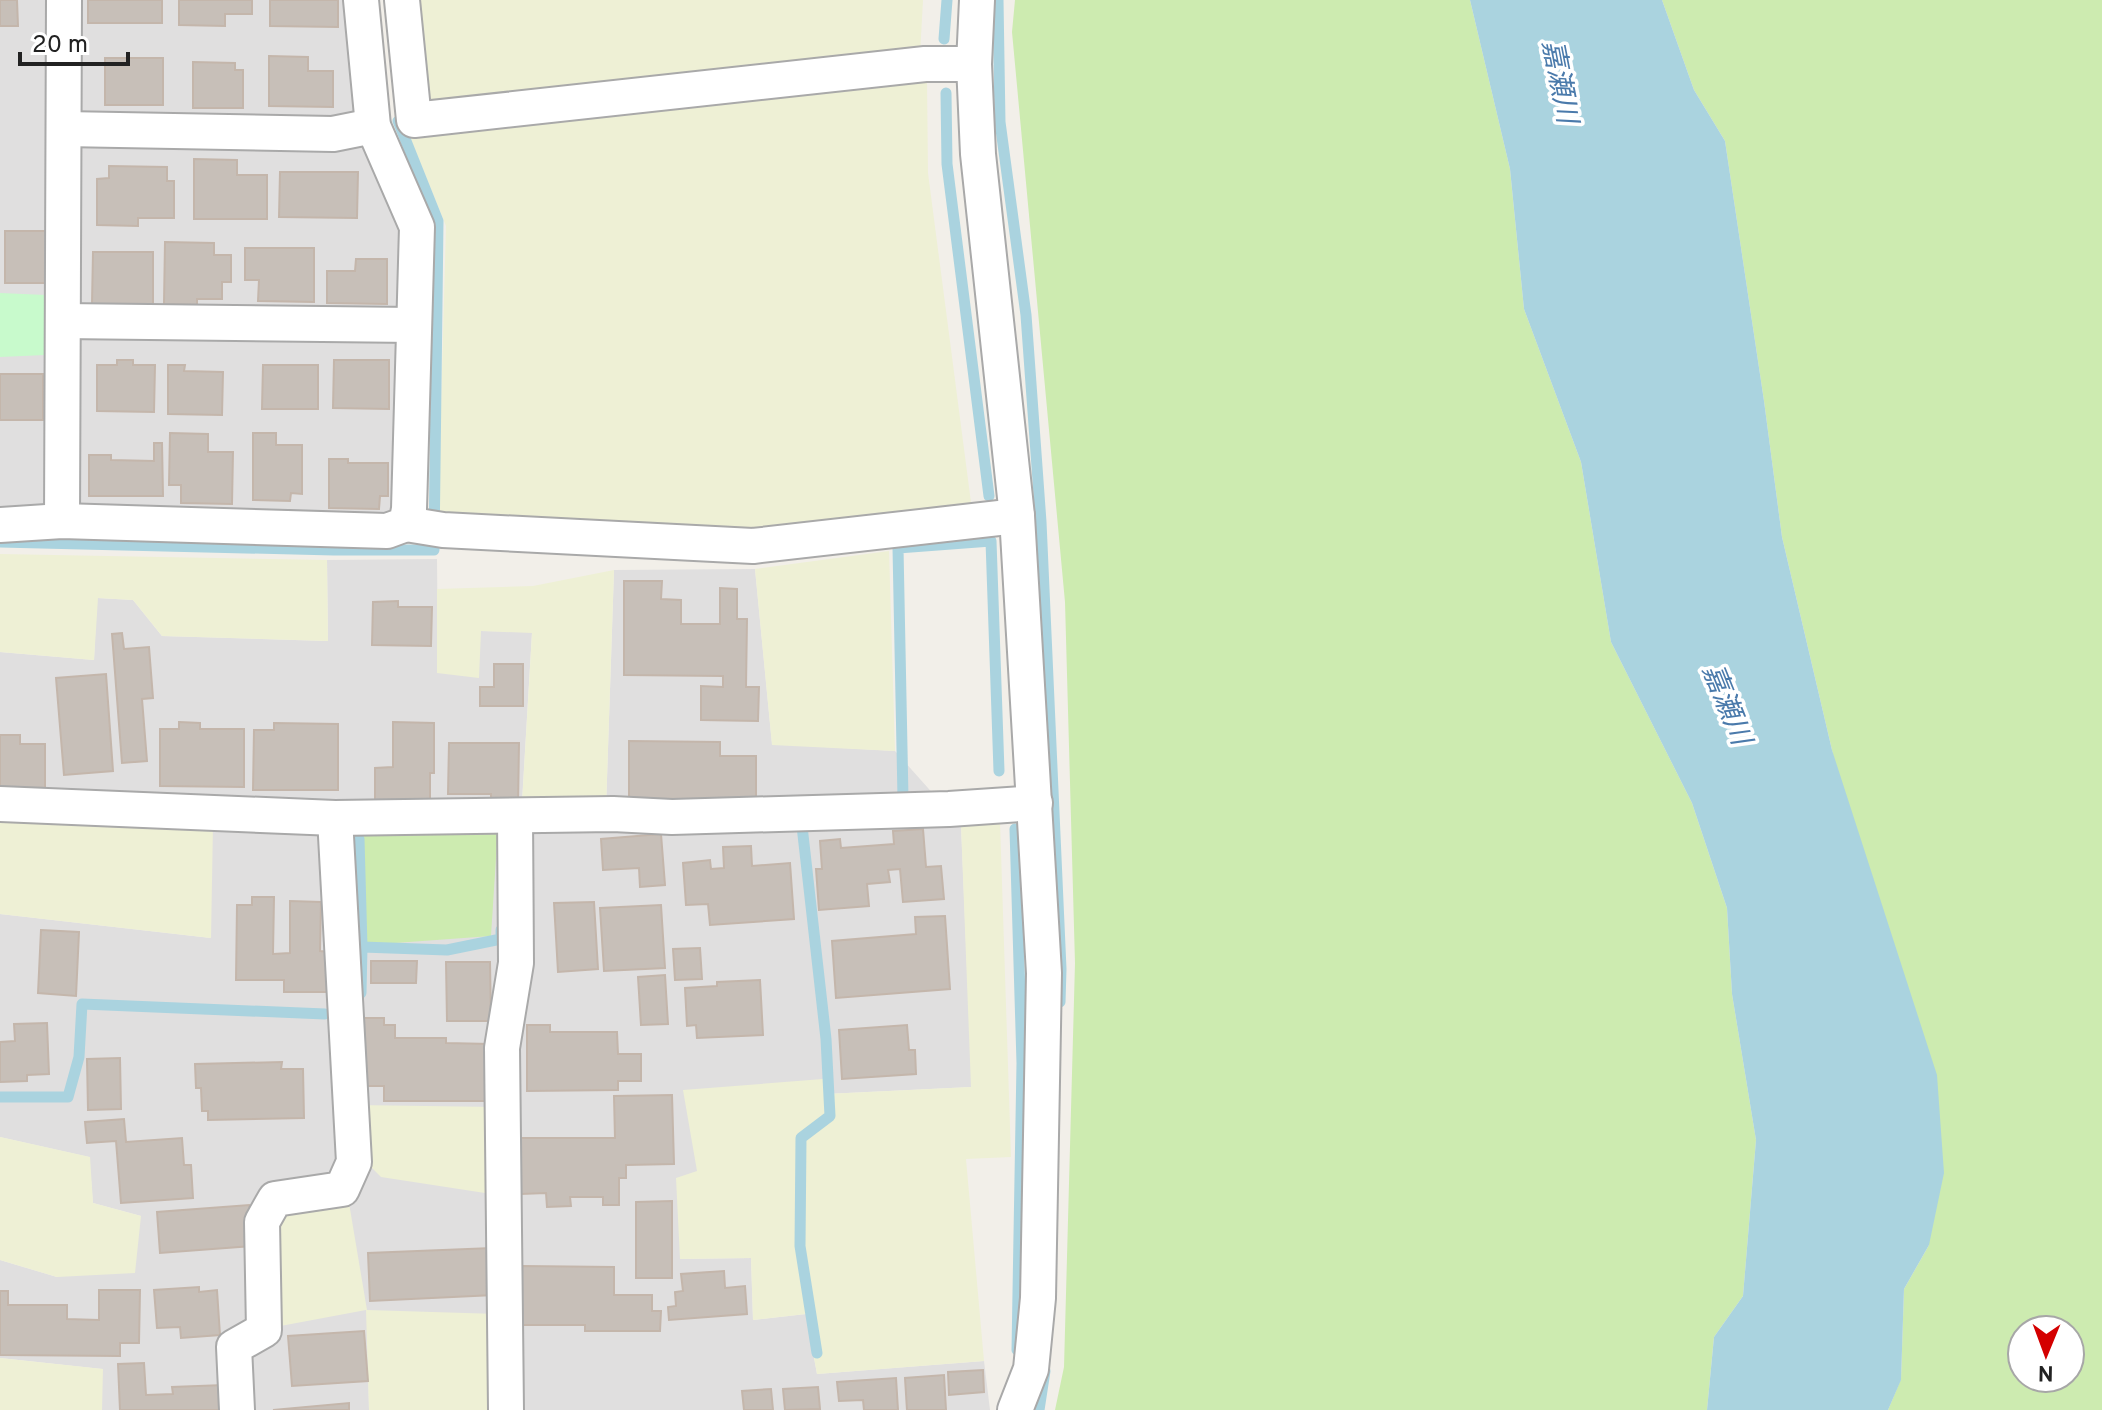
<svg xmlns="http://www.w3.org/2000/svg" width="2102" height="1410" viewBox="0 0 2102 1410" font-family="Overpass,'Noto Sans JP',sans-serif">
<rect width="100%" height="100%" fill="#f2efe9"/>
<g fill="#e0dfdf">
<polygon points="0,0 374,0 387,124 429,227 424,544 30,532 0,535"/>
<polygon points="437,559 438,673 481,631 532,632 522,802 606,809 614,570 755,569 772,744 895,751 961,825 972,1087 826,1094 823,1079 697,1171 680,1259 751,1258 753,1320 806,1314 817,1374 984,1361 990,1410 517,1410 367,1310 369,1410 102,1410 102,1369 0,1358 0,1260 57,1277 141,1216 93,1203 89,1157 0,1137 0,914 211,938 0,814 0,652 94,660 97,598 133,600 162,636 328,641 327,560"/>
</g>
<g fill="#eef0d5">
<polygon points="414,0 923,0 920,55 425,108"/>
<polygon points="927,80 928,173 972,510 759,533 438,517 446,226 409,135"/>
<polygon points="889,551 895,751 772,745 755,569"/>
<polygon points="0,554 327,560 328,641 162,636 133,600 98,598 94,660 0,652"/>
<polygon points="614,570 606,809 522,803 532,633 481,631 479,678 437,673 437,589 533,586"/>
<polygon points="0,814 213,824 211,938 0,914"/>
<polygon points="1000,822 1011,1157 966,1159 984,1361 817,1374 806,1314 753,1320 751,1258 680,1259 676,1178 697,1171 683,1090 823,1079 826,1094 971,1087 961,825"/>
<polygon points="355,1105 496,1107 498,1195 381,1177 362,1158"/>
<polygon points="0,1137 90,1157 93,1203 141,1216 135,1273 57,1277 0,1260"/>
<polygon points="349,1203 367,1310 498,1314 500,1410 369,1410 366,1310 275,1327 279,1207"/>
<polygon points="0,1358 103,1369 102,1410 0,1410"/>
</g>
<g fill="#cdebb0" fill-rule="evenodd">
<polygon points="1015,0 1470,0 1510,169 1524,309 1581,462 1611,642 1692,803 1727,908 1732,994 1756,1140 1743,1296 1714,1337 1707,1410 1055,1410 1064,1367 1075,963 1065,602 1012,32"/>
<path d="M1662,0H2102V1410H1888L1901,1379L1904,1289L1929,1245L1832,750L1782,537L1764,401L1725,141L1694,90ZM2022,1330H2070V1378H2022Z"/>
<polygon points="349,827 498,827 491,936 354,946"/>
</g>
<polygon fill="#c8facc" points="0,293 46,295 45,355 0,357"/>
<polygon fill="#aad3df" points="1470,0 1662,0 1694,90 1725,141 1764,401 1782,537 1832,750 1937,1075 1944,1173 1929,1245 1904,1289 1901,1380 1888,1410 1707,1410 1714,1337 1743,1296 1756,1140 1732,994 1727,908 1692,803 1611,642 1581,462 1524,309 1510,169"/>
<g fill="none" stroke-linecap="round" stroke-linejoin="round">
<g stroke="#aad3df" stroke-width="11">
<polyline points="998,0 1000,122 1026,315 1041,522 1061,969 1060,1002"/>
<polyline points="944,39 947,0"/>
<polyline points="946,93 947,164 989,496"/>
<polyline points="0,542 334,550 434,550 438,221 398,121"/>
<polyline points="893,798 903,798 898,548 991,541 999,771"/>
<polyline points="791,826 802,826 826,1039 830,1116 801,1138 800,1246 817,1353"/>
<polyline points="1015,829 1022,1063 1017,1350"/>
<polyline points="359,839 362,947"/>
<polyline points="361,993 362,947 447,950 501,939 501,930"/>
<polyline points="0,1097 68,1097 79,1057 82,1004 325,1014"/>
<polyline points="1039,1410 1045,1371"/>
</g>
</g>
<g fill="#c7bfb8" stroke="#c4b6ab" stroke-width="2">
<polygon points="0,0 17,0 18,26 0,26"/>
<rect x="88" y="0" width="74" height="23"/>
<polygon points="179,0 252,0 252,14 225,14 225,26 179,25"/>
<polygon points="270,0 338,0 338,27 270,26"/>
<polygon points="269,56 308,57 308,71 333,71 333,107 269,106"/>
<rect x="105" y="58" width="58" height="47"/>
<polygon points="193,62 235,63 235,70 243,70 243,108 193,108"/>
<polygon points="194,159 237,160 237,175 267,175 267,219 194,219"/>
<polygon points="109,166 167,167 167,181 174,181 174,218 138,218 138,226 97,225 97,179 109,178"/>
<polygon points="280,172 358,172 357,218 279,217"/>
<rect x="5" y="231" width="41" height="52"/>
<polygon points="165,242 214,243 214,255 231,255 231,282 222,282 222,299 197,299 197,305 164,304"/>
<polygon points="245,248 314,248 314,302 258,301 259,280 245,280"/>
<polygon points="93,252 153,252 153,305 92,304"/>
<polygon points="356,259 387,259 387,304 327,303 327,271 355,271"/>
<polygon points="117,360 133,360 133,365 155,365 154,412 97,411 97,365 117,365"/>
<polygon points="334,360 389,360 389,409 333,408"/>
<polygon points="168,365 185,365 184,371 223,372 222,415 168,414"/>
<polygon points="263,365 318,365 318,409 262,409"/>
<rect x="0" y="374" width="43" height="46"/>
<polygon points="170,433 208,434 208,452 233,452 232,504 181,503 181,485 169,485"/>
<polygon points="253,433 276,433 276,445 302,445 302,494 291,493 290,501 253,500"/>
<polygon points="154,443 162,443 163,496 89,496 89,455 111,455 111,460 154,461"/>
<polygon points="329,459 348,459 348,463 388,463 388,496 380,496 379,509 329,508"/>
<polygon points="624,581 662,581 661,599 681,600 681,624 720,624 720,588 737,589 737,619 747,619 746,687 759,687 758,721 701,720 701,686 723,687 723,676 624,675"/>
<polygon points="398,601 398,607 432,607 431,646 372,645 373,602"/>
<polygon points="122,633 124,649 149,647 153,698 142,699 147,761 122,763 112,634"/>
<polygon points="494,664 523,664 523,706 480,706 480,687 494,687"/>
<polygon points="106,674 113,771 64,775 56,678"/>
<polygon points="179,722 200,723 200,729 244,729 244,787 160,786 160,729 179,729"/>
<polygon points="393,722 434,723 434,773 430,773 430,806 375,806 375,768 393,767"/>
<polygon points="274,723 338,724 338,790 253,790 254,730 274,730"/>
<polygon points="0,735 20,735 20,744 45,744 45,795 0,794"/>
<polygon points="629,741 720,742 720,756 756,756 756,802 629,801"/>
<polygon points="449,743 519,743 518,806 491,805 491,794 448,794"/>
<polygon points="923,829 926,867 941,866 944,899 903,902 900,869 888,870 890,882 867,884 869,906 819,910 816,869 822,869 820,841 840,839 841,848 894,844 893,831"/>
<polygon points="661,834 665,885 640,887 639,868 603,870 601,839"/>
<polygon points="751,846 752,866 790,863 794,919 710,925 708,904 686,905 683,863 710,860 711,869 724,868 723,847"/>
<polygon points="252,897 274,897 273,954 290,953 290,901 321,902 320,951 330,952 330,992 284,992 284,980 236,980 237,905 252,905"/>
<polygon points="594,902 598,969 558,972 554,903"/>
<polygon points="661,905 665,968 604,971 600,908"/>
<polygon points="945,916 950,989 836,998 832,941 916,934 915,917"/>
<polygon points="41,930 79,932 76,996 38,993"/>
<polygon points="700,948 702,979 675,980 673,949"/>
<polygon points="371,961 417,961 416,983 371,983"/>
<polygon points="446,962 490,962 491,1021 447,1021"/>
<polygon points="665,975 668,1024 641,1025 638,977"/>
<polygon points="760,980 763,1035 697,1038 696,1025 687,1026 685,988 717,986 717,982"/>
<polygon points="360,1018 384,1018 384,1025 395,1025 395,1038 446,1038 446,1043 490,1044 489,1101 384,1101 384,1086 360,1086"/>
<polygon points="47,1023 49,1074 27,1075 27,1081 0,1082 0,1042 15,1041 14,1024"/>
<polygon points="527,1025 550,1025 550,1032 617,1032 618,1054 641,1054 641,1081 618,1081 618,1090 527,1091"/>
<polygon points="907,1025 909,1050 915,1050 916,1074 842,1079 839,1030"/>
<polygon points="120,1058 121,1109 88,1110 87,1059"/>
<polygon points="282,1062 281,1069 303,1069 304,1118 208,1120 208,1111 202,1111 201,1088 196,1088 195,1064"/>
<polygon points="672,1095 674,1164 626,1165 626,1178 619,1178 619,1205 603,1205 603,1197 570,1197 571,1206 547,1207 546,1193 521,1194 520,1138 615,1138 614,1096"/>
<polygon points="124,1119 126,1142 182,1138 184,1165 191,1165 193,1198 121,1203 116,1141 87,1143 85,1122"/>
<polygon points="672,1201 672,1278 636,1278 636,1202"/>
<polygon points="249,1205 252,1246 160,1253 157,1212"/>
<polygon points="492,1248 494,1295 370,1301 368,1253"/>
<polygon points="522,1266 614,1267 614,1295 652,1295 652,1311 661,1311 660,1331 585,1331 585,1325 521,1325"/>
<polygon points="724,1271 725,1288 745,1286 747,1314 669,1320 668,1307 676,1306 675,1292 683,1291 681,1274"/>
<polygon points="199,1287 199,1292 217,1290 220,1335 181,1338 180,1327 157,1328 154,1290"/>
<polygon points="99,1290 140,1290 139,1343 120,1343 120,1356 0,1355 0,1291 8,1291 8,1305 67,1305 67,1319 99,1320"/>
<polygon points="364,1331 368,1381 292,1386 288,1336"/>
<polygon points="144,1363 146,1395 173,1394 172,1387 224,1385 225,1410 120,1410 118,1364"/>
<polygon points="983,1370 984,1392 949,1395 948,1372"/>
<polygon points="944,1375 946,1410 907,1410 905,1378"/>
<polygon points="896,1378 898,1410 864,1410 863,1400 839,1401 837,1382"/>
<polygon points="818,1387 820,1409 785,1410 783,1389"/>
<polygon points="771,1389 773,1410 744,1410 742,1391"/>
<polygon points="349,1403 349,1410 273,1410"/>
</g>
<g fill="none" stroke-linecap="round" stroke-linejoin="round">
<g stroke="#a9a9a9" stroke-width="38">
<g id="minor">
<polyline points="402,0 414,120 925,64 974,64"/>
<polyline points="977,0 974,64 978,154 1017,516 1044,973 1038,1298 1031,1369 1015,1410"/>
<polyline points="64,129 333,134 373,126"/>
<polyline points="63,321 414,325"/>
<polyline points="62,521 64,0"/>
<polyline points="406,524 443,530 753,546 1017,516"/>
<polyline points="0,525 62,521 387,531 406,524 409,509 417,227 373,126 361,0"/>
<polyline points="0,804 335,818 613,814 672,817 949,809 1035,803"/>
<polyline points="237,1410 234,1347 264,1330 262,1222 275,1199 342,1189 354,1162 335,818"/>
<polyline points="506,1410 502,1048 516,963 515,816"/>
</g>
</g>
<use href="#minor" stroke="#fff" stroke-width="34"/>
</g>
<g text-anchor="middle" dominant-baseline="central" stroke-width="7" stroke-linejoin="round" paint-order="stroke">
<g font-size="28" font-style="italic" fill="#4a7aab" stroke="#fff">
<text transform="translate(1558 82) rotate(79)">嘉瀬川</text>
<text transform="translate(1725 705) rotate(68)">嘉瀬川</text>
</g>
</g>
<g transform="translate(2046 1354) rotate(181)"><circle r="38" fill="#ffffff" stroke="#a7a7a7" stroke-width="2"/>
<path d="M0-6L14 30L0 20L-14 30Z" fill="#d40000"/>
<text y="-12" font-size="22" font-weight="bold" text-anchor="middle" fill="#222222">N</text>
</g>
<path d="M20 52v12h108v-12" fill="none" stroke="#222222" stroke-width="4"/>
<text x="32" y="52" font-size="24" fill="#222222" stroke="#ffffff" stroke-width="6" paint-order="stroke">20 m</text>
</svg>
